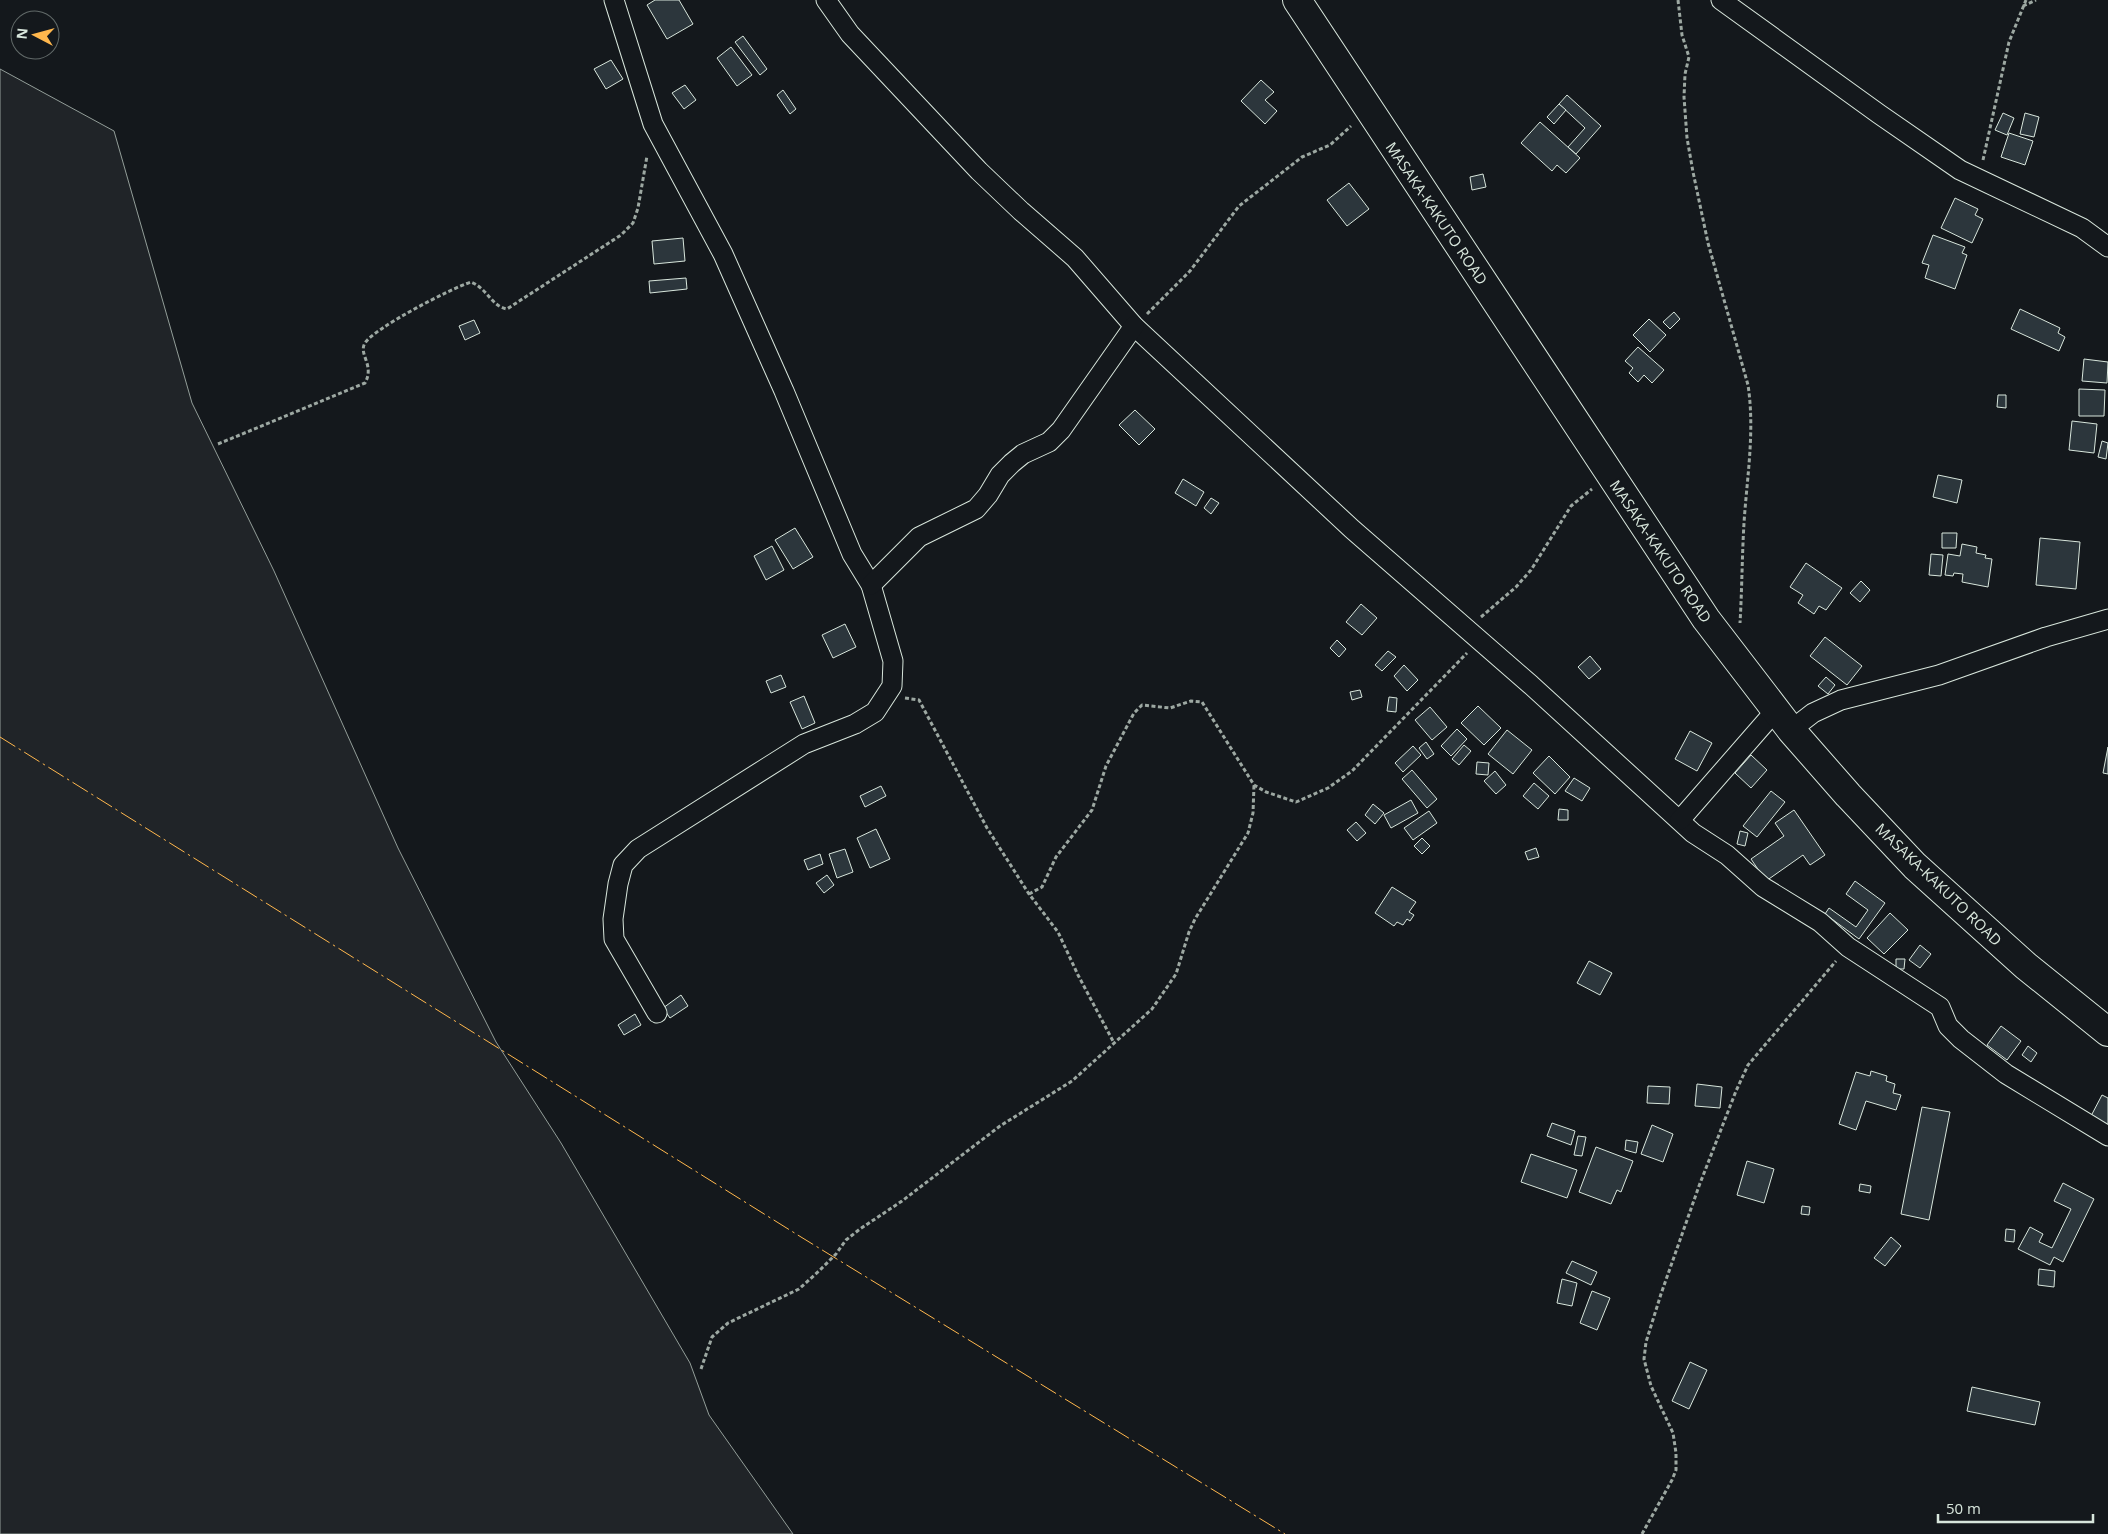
<svg xmlns="http://www.w3.org/2000/svg" width="2108" height="1534" viewBox="0 0 2108 1534" font-family="'Open Sans',sans-serif">
<rect width="100%" height="100%" fill="#14181c"/>
<polygon fill="#202428" stroke="#939e99" points="0,69 114,131 192,403 274,571 398,848 496,1042 561,1143 690,1363 709,1415 793,1534 0,1534"/>
<g fill="#2c363c" stroke="#d8e6dc">
<polygon points="655,0 679,0 693,24 667,39 647,5"/>
<polygon points="743,36 767,69 760,75 735,42"/>
<polygon points="731,47 752,75 737,86 717,58"/>
<polygon points="611,60 623,79 606,89 594,69"/>
<polygon points="1261,80 1274,92 1265,100 1277,111 1265,124 1241,101"/>
<polygon points="685,85 696,100 684,109 672,93"/>
<polygon points="783,90 796,109 790,114 777,95"/>
<polygon points="1567,95 1601,126 1576,154 1568,147 1585,128 1559,104"/>
<polygon points="1559,104 1566,110 1554,124 1547,117"/>
<polygon points="2003,113 2014,118 2007,135 1995,130"/>
<polygon points="2025,113 2039,117 2034,137 2020,134"/>
<polygon points="1540,122 1580,158 1566,173 1557,165 1552,171 1521,143"/>
<polygon points="2009,133 2033,141 2025,165 2001,157"/>
<polygon points="1483,174 1486,187 1472,190 1470,177"/>
<polygon points="1349,183 1369,209 1347,226 1327,200"/>
<polygon points="1955,198 1978,209 1975,215 1983,219 1972,243 1941,228"/>
<polygon points="1933,235 1965,247 1962,253 1967,255 1955,289 1925,278 1929,265 1922,263"/>
<polygon points="683,238 685,261 654,264 652,241"/>
<polygon points="686,278 687,289 650,293 649,281"/>
<polygon points="2020,309 2060,328 2058,333 2065,337 2059,351 2011,329"/>
<polygon points="1674,312 1680,319 1670,329 1663,322"/>
<polygon points="1649,319 1666,335 1650,352 1633,335"/>
<polygon points="474,320 480,333 465,340 459,326"/>
<polygon points="1638,347 1664,370 1652,383 1644,375 1638,382 1629,373 1633,368 1625,361"/>
<polygon points="2084,359 2108,362 2107,383 2082,381"/>
<polygon points="2079,389 2105,390 2104,416 2079,416"/>
<polygon points="1998,395 2006,395 2006,408 1997,407"/>
<polygon points="1135,410 1155,429 1139,445 1119,425"/>
<polygon points="2072,421 2097,424 2094,453 2069,450"/>
<polygon points="2102,441 2108,443 2106,459 2098,457"/>
<polygon points="1938,475 1962,480 1957,503 1933,497"/>
<polygon points="1183,479 1204,492 1196,506 1175,493"/>
<polygon points="1211,498 1219,503 1211,514 1204,508"/>
<polygon points="795,528 813,557 793,569 775,540"/>
<polygon points="1942,533 1957,533 1956,548 1942,548"/>
<polygon points="2040,538 2080,542 2076,589 2036,585"/>
<polygon points="1962,544 1977,547 1976,553 1986,555 1985,558 1992,559 1988,587 1962,582 1963,574 1954,573 1953,576 1945,575 1948,554 1960,556"/>
<polygon points="772,546 784,570 766,580 754,556"/>
<polygon points="1931,554 1943,555 1941,576 1929,575"/>
<polygon points="1806,563 1842,588 1826,610 1819,606 1814,614 1798,603 1803,595 1790,587"/>
<polygon points="1861,581 1870,590 1860,602 1850,593"/>
<polygon points="1361,604 1377,618 1362,635 1346,622"/>
<polygon points="845,624 856,647 833,658 822,635"/>
<polygon points="1825,637 1862,666 1847,685 1810,656"/>
<polygon points="1337,640 1346,649 1339,657 1330,648"/>
<polygon points="1388,651 1396,657 1382,671 1375,665"/>
<polygon points="1590,656 1601,669 1589,679 1578,667"/>
<polygon points="1404,665 1418,680 1407,691 1394,676"/>
<polygon points="781,675 786,687 771,693 766,681"/>
<polygon points="1826,677 1835,685 1828,694 1818,686"/>
<polygon points="1360,690 1362,697 1352,700 1350,692"/>
<polygon points="804,696 815,723 802,729 790,702"/>
<polygon points="1389,697 1397,698 1396,712 1387,711"/>
<polygon points="1478,706 1501,728 1484,745 1461,723"/>
<polygon points="1430,707 1447,727 1432,740 1415,720"/>
<polygon points="1457,729 1467,739 1451,756 1441,746"/>
<polygon points="1507,730 1532,750 1513,774 1488,754"/>
<polygon points="1690,731 1712,743 1697,771 1675,759"/>
<polygon points="1426,742 1434,754 1427,759 1419,748"/>
<polygon points="1464,745 1471,751 1459,765 1452,759"/>
<polygon points="1413,746 1421,755 1403,772 1395,763"/>
<polygon points="2108,747 2108,774 2103,773"/>
<polygon points="1751,755 1767,770 1751,788 1735,773"/>
<polygon points="1549,756 1570,777 1555,794 1533,773"/>
<polygon points="1477,762 1489,763 1488,775 1476,774"/>
<polygon points="1412,770 1437,799 1427,808 1402,779"/>
<polygon points="1495,771 1506,785 1496,794 1484,781"/>
<polygon points="1574,778 1590,788 1582,801 1565,791"/>
<polygon points="1534,783 1549,796 1538,809 1523,796"/>
<polygon points="881,786 886,796 865,807 860,796"/>
<polygon points="1771,791 1785,802 1757,837 1743,826"/>
<polygon points="1411,800 1418,813 1391,828 1384,815"/>
<polygon points="1373,804 1384,813 1375,824 1365,815"/>
<polygon points="1559,809 1568,810 1568,820 1558,820"/>
<polygon points="1794,810 1825,855 1810,865 1803,855 1766,881 1751,859 1784,836 1775,823"/>
<polygon points="1429,811 1437,823 1413,840 1404,828"/>
<polygon points="1356,822 1366,833 1357,841 1347,830"/>
<polygon points="876,829 890,859 870,868 857,838"/>
<polygon points="1740,831 1748,833 1745,846 1737,844"/>
<polygon points="1422,838 1430,846 1422,854 1414,846"/>
<polygon points="1536,848 1539,857 1528,860 1525,852"/>
<polygon points="845,849 853,872 837,878 829,854"/>
<polygon points="820,854 823,864 808,870 804,860"/>
<polygon points="827,875 834,885 824,893 816,883"/>
<polygon points="1855,881 1885,903 1859,939 1825,914 1829,908 1856,927 1868,910 1846,894"/>
<polygon points="1392,887 1416,902 1409,912 1414,915 1410,921 1407,919 1403,925 1397,922 1394,926 1375,913"/>
<polygon points="1890,913 1908,930 1884,954 1867,938"/>
<polygon points="1920,945 1931,954 1920,968 1909,960"/>
<polygon points="1896,959 1905,959 1904,969 1896,969"/>
<polygon points="1589,961 1612,973 1600,995 1577,983"/>
<polygon points="681,995 688,1006 670,1018 663,1008"/>
<polygon points="635,1014 641,1025 624,1035 618,1025"/>
<polygon points="2001,1026 2021,1041 2007,1060 1987,1045"/>
<polygon points="2028,1046 2037,1053 2031,1062 2022,1055"/>
<polygon points="1871,1071 1887,1076 1886,1081 1895,1084 1893,1093 1901,1095 1896,1110 1866,1101 1856,1130 1839,1124 1856,1072 1870,1076"/>
<polygon points="1697,1084 1722,1087 1720,1108 1695,1106"/>
<polygon points="1648,1086 1670,1087 1669,1104 1647,1103"/>
<polygon points="2102,1095 2108,1098 2108,1126 2091,1116"/>
<polygon points="1922,1107 1950,1112 1929,1220 1901,1214"/>
<polygon points="1552,1123 1575,1131 1571,1145 1547,1136"/>
<polygon points="1652,1125 1673,1134 1663,1162 1641,1154"/>
<polygon points="1578,1136 1586,1137 1582,1156 1574,1155"/>
<polygon points="1626,1140 1638,1142 1636,1153 1625,1150"/>
<polygon points="1596,1147 1633,1161 1621,1192 1617,1190 1611,1204 1579,1192"/>
<polygon points="1531,1154 1577,1170 1567,1198 1521,1182"/>
<polygon points="1747,1161 1774,1169 1764,1203 1737,1195"/>
<polygon points="2063,1183 2094,1199 2063,1262 2054,1257 2050,1265 2018,1249 2030,1227 2043,1234 2039,1242 2052,1248 2071,1209 2054,1201"/>
<polygon points="1860,1184 1871,1186 1870,1193 1859,1191"/>
<polygon points="1802,1206 1810,1207 1809,1215 1801,1214"/>
<polygon points="2006,1229 2015,1230 2014,1242 2005,1241"/>
<polygon points="1891,1237 1901,1246 1885,1266 1874,1258"/>
<polygon points="1572,1261 1597,1272 1591,1285 1566,1273"/>
<polygon points="2039,1269 2055,1271 2054,1287 2038,1285"/>
<polygon points="1562,1279 1577,1283 1572,1306 1557,1303"/>
<polygon points="1592,1291 1610,1298 1597,1330 1580,1323"/>
<polygon points="1690,1362 1707,1370 1689,1409 1672,1401"/>
<polygon points="1972,1387 2040,1402 2035,1425 1967,1411"/>
</g>
<g fill="none" stroke-linecap="round" stroke-linejoin="round">
<g stroke="#d8e6dc" stroke-width="21">
<g id="minor">
<polyline points="614,0 653,124 723,254 784,391 852,554 871,585 893,661 892,686 875,712 855,724 804,744 638,849 623,865 618,884 613,919 614,939 657,1013"/>
<polyline points="826,0 850,34 979,171 1021,211 1075,258 1134,326 1352,529 1531,685 1693,833 1727,855 1763,887 1820,922 1848,947 1940,1007 1948,1026 1961,1039 2006,1074 2108,1136"/>
<polyline points="1721,0 1879,114 1960,170 2082,228 2108,247"/>
<polyline points="871,585 919,537 976,509 988,495 1000,475 1012,463 1023,454 1049,442 1061,430 1134,326"/>
<polyline points="1791,730 1813,713 1841,700 1939,675 2046,637 2108,619"/>
<polyline points="1680,820 1776,710"/>
</g>
</g>
<g stroke="#d8e6dc" stroke-width="30">
<polyline id="trunk" points="1297,0 1706,619 1791,730 1848,795 1915,866 2026,966 2108,1032"/>
</g>
<g stroke="#9da8a2" stroke-width="3" stroke-dasharray="4 2.5" stroke-linecap="butt">
<path d="M1678,0L1682,35L1689,57L1685,74L1684,97L1687,138L1693,172L1708,243L1748,385C1755,431 1747,477 1744,523C1742,556 1742,590 1740,623"/>
<polyline points="2023,6 2036,0"/>
<polyline points="1983,160 2009,42 2026,0"/>
<polyline points="1147,314 1190,271 1239,206 1302,157 1330,145 1351,126"/>
<path d="M218,444L365,383C375,365 358,354 365,343C374,328 452,288 471,282C488,289 491,306 507,309L621,235L633,223L638,208L647,156"/>
<polyline points="1481,617 1516,587 1531,570 1571,506 1592,489"/>
<polyline points="905,698 919,700 987,828 1029,894 1058,932 1078,975 1114,1043"/>
<polyline points="1029,894 1042,887 1056,857 1092,810 1106,766 1134,713 1142,705 1170,708 1191,701 1202,702 1254,785 1266,792 1296,802 1328,788 1352,771 1467,653"/>
<polyline points="701,1369 712,1337 728,1323 799,1289 819,1271 836,1254 846,1240 860,1229 902,1201 1000,1126 1072,1081 1152,1009 1176,974 1189,932 1195,919 1248,833 1253,813 1254,785"/>
<polyline points="1642,1534 1672,1480 1676,1470 1676,1453 1673,1433 1651,1386 1644,1359 1646,1342 1661,1294 1699,1186 1736,1091 1748,1065 1836,961"/>
</g>
<use href="#minor" stroke="#14181c" stroke-width="19"/>
<use href="#trunk" stroke="#14181c" stroke-width="28"/>
<polyline stroke="#ffb74d" stroke-width="1" stroke-dasharray="18 4 2.5 4" stroke-linecap="butt" points="0,737 801,1237 1285,1534"/>
</g>
<g text-anchor="middle" dominant-baseline="central" stroke-width="4" stroke-linejoin="round" paint-order="stroke">
<g font-size="15" fill="#d8e6dc" stroke="#14181c">
<text transform="translate(1437 213) rotate(56)">MASAKA-KAKUTO ROAD</text>
<text transform="translate(1661 551) rotate(56)">MASAKA-KAKUTO ROAD</text>
<text transform="translate(1939 884) rotate(44)">MASAKA-KAKUTO ROAD</text>
</g>
</g>
<g transform="translate(35 35) rotate(276)"><circle r="24" fill="#14181c" stroke="#626a69"/>
<path d="M0-4L9 19L0 12L-9 19Z" fill="#ffb74d"/>
<text y="-8" font-size="14" font-weight="bold" text-anchor="middle" fill="#d8e6dc">N</text>
</g>
<path d="M1938 1514v8h155v-8" fill="none" stroke="#d8e6dc" stroke-width="2.5"/>
<text x="1946" y="1514" font-size="15" fill="#d8e6dc" stroke="#14181c" stroke-width="4" paint-order="stroke">50 m</text>
</svg>
